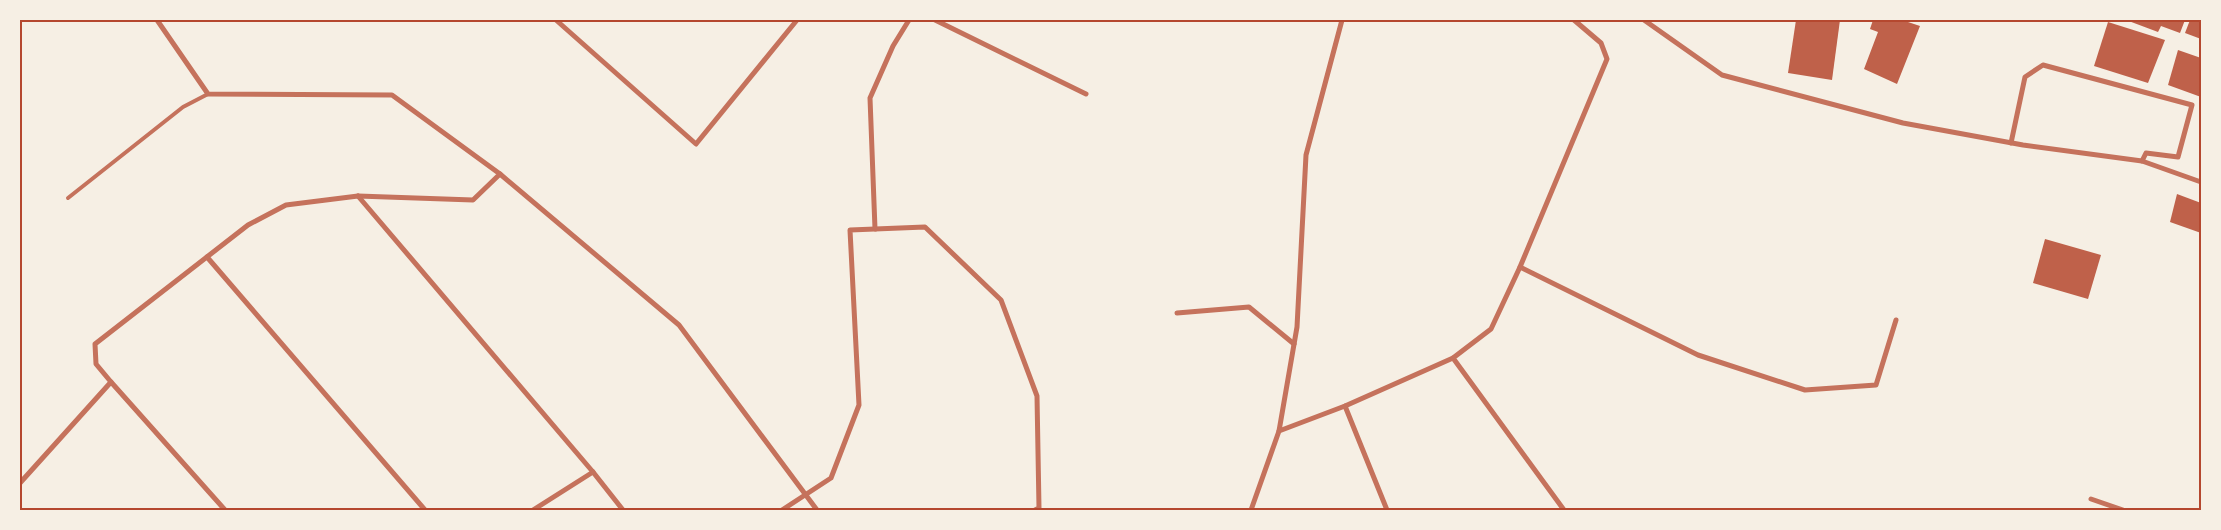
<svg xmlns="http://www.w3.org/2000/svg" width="2221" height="530" viewBox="0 0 2221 530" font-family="Helvetica,sans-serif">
<rect width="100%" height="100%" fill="#f6efe4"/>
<g fill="#bf614a">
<polygon points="1796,20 1840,20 1832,80 1788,73"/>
<polygon points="1873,20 1902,20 1920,26 1897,84 1864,69 1878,32 1870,29"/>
<polygon points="2126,20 2185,20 2180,33 2161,26 2158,32"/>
<polygon points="2190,20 2201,20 2201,39 2185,33"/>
<polygon points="2108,22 2165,40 2148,83 2094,66"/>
<polygon points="2178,50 2201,58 2201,97 2168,85"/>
<polygon points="2177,194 2201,203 2201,233 2170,222"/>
<polygon points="2045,239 2101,255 2088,299 2033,283"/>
</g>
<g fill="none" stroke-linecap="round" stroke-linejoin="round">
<polyline stroke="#c5725c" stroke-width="4" points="68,198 183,107 208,94"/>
<g stroke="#c5725c" stroke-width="5">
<polyline points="556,20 696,144 797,20"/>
<polyline points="935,20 1086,94"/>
<polyline points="1644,20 1722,75 1903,123 2023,145 2142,161 2201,182"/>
<polyline points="2011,143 2025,77 2043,65 2192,105 2178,157 2146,153 2142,161"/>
<polyline points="500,174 679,325 817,510"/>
<polyline points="358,196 593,472 623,510"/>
<polyline points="875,229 870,98 893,46 909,20"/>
<polyline points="207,257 425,510"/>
<polyline points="1520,267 1698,355 1805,390 1876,385 1896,320"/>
<polyline points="1177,313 1249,307 1294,344"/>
<polyline points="111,382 225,510"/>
<polyline points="1345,406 1387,510"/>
<polyline points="1279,431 1297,327 1306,155 1342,20"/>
<polyline points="20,483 111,382 96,364 95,344 248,225 286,205 358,196 473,200 500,174 392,95 208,94 157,20"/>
<polyline points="2091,499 2123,510"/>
<polyline points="533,510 593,472"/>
<polyline points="782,510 831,478 859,405 850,230 925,227 1001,300 1037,396 1039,508 1035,510"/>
<polyline points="1251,510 1279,431 1345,406 1453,358"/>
<polyline points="1564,510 1453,358 1491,329 1520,267 1607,59 1601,43 1574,20"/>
</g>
</g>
<rect width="2221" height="530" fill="none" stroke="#f6efe4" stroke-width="42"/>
<rect x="21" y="21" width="2179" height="488" fill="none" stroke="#b5482f" stroke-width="2"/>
</svg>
